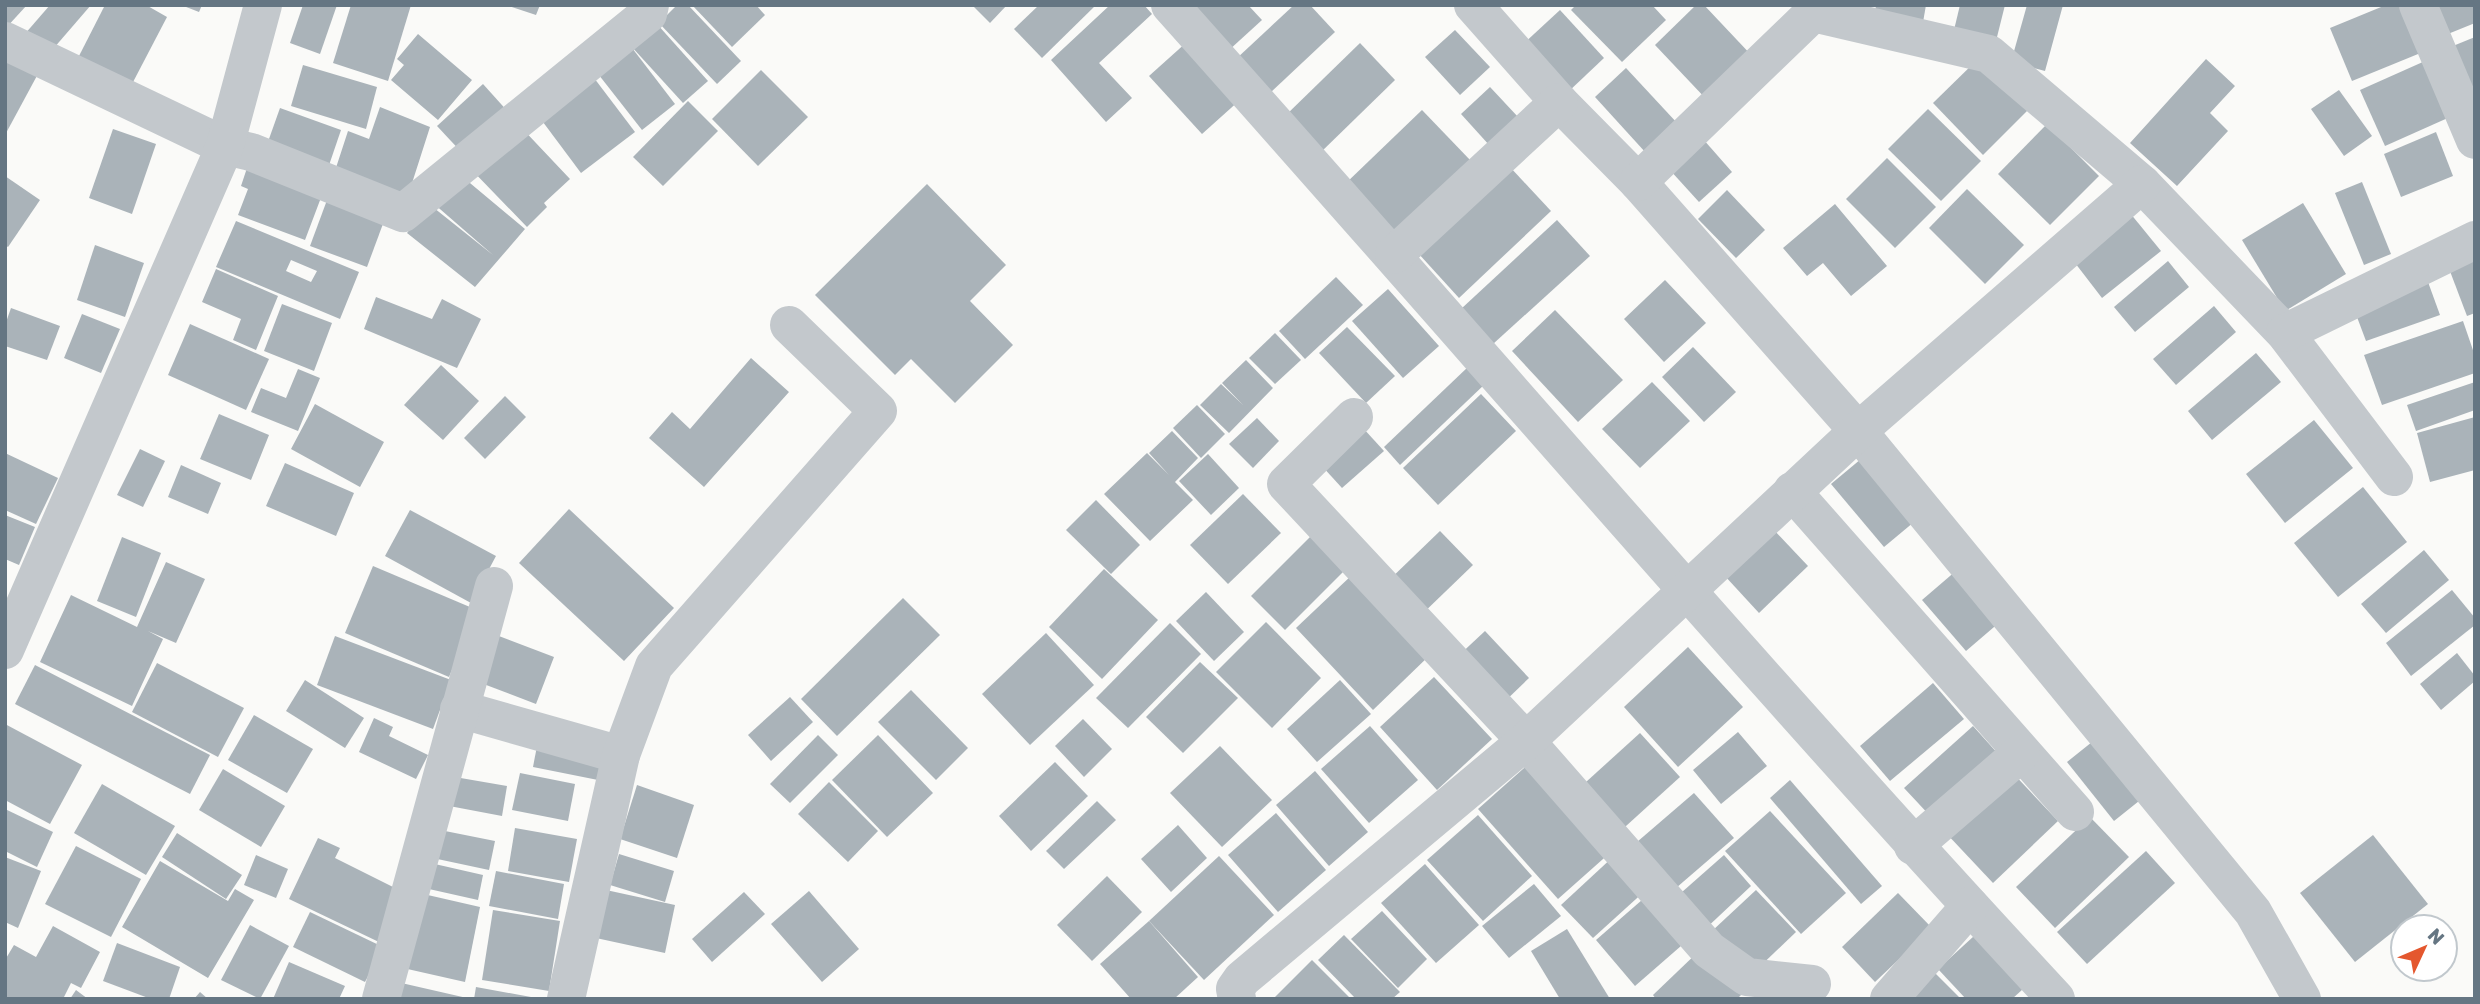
<svg xmlns="http://www.w3.org/2000/svg" width="2480" height="1004" viewBox="0 0 2480 1004" font-family="Rubik,sans-serif">
<rect width="100%" height="100%" fill="#fafaf8"/>
<g fill="#aab3b9" fill-rule="evenodd">
<polygon points="5,5 27,5 5,29"/>
<polygon points="50,5 91,5 47,56 24,35"/>
<polygon points="105,5 146,5 167,17 132,84 79,56"/>
<polygon points="181,5 202,5 199,12"/>
<polygon points="303,5 337,5 320,54 290,43"/>
<polygon points="351,5 411,5 388,81 333,63"/>
<polygon points="506,5 540,5 536,15"/>
<polygon points="677,5 688,5 741,61 717,84 659,23"/>
<polygon points="692,5 756,5 765,15 732,47"/>
<polygon points="972,5 1007,5 990,23"/>
<polygon points="1039,5 1096,5 1042,58 1014,29"/>
<polygon points="1110,5 1144,5 1152,14 1099,63 1132,98 1106,122 1051,60"/>
<polygon points="1186,5 1248,5 1262,20 1228,51"/>
<polygon points="1294,5 1310,5 1335,32 1269,94 1236,59"/>
<polygon points="1576,5 1652,5 1666,20 1622,62 1571,10"/>
<polygon points="1696,5 1704,5 1754,58 1708,101 1655,45"/>
<polygon points="1876,5 1926,5 1922,28 1874,20"/>
<polygon points="1960,5 2005,5 1996,41 1954,30"/>
<polygon points="2027,5 2063,5 2045,71 2011,62"/>
<polygon points="2386,5 2403,5 2423,52 2352,81 2330,28"/>
<polygon points="2425,5 2475,5 2475,23 2438,38"/>
<polygon points="1560,10 1604,58 1567,93 1522,45"/>
<polygon points="657,24 708,81 683,103 631,46"/>
<polygon points="1455,30 1490,67 1460,95 1425,57"/>
<polygon points="418,34 472,80 438,120 391,80 404,65 397,59"/>
<polygon points="2475,37 2475,105 2448,48"/>
<polygon points="1188,41 1241,99 1202,134 1149,76"/>
<polygon points="1360,43 1395,80 1319,154 1284,117"/>
<polygon points="629,44 675,104 642,130 595,70"/>
<polygon points="5,54 39,72 5,135"/>
<polygon points="2434,57 2459,113 2385,146 2360,90"/>
<polygon points="1979,58 2029,109 1983,155 1933,103"/>
<polygon points="2206,59 2235,86 2210,113 2228,131 2177,186 2130,143"/>
<polygon points="303,65 377,87 366,129 291,106"/>
<polygon points="1626,68 1678,124 1646,153 1595,97"/>
<polygon points="588,70 635,132 581,173 534,110"/>
<polygon points="761,70 808,117 758,166 712,119"/>
<polygon points="483,84 511,115 465,156 437,126"/>
<polygon points="1490,87 1519,118 1490,146 1461,114"/>
<polygon points="2339,90 2372,136 2344,156 2311,109"/>
<polygon points="688,101 718,131 663,186 633,157"/>
<polygon points="380,107 430,127 405,205 332,180 348,131 369,139"/>
<polygon points="280,108 341,130 326,174 264,153"/>
<polygon points="1928,109 1981,161 1941,201 1888,149"/>
<polygon points="1422,110 1471,161 1394,236 1344,185"/>
<polygon points="518,124 570,179 544,203 547,207 527,227 468,166"/>
<polygon points="2047,124 2099,176 2050,225 1998,174"/>
<polygon points="113,129 156,144 132,214 89,198"/>
<polygon points="2436,132 2453,176 2401,197 2384,154"/>
<polygon points="1703,139 1732,172 1699,202 1669,169"/>
<polygon points="1887,158 1936,207 1895,248 1846,199"/>
<polygon points="250,159 325,187 305,240 238,215 248,189 241,186"/>
<polygon points="1510,167 1551,211 1459,298 1418,253"/>
<polygon points="458,173 525,229 475,287 407,233 429,204 493,255 433,203"/>
<polygon points="5,176 40,200 8,247 5,245"/>
<polygon points="2362,182 2391,254 2364,265 2335,193"/>
<polygon points="927,184 1006,265 970,301 1013,345 955,403 911,359 895,375 815,295"/>
<polygon points="1967,189 2024,245 1985,284 1929,228"/>
<polygon points="1727,190 1765,230 1736,258 1698,219"/>
<polygon points="330,192 387,213 367,267 310,246"/>
<polygon points="2303,203 2346,274 2285,311 2242,240"/>
<polygon points="1835,204 1887,266 1851,296 1823,263 1807,276 1783,248"/>
<polygon points="2130,213 2161,251 2102,298 2072,259"/>
<polygon points="1557,220 1590,256 1493,344 1461,309"/>
<path d="M236,221L359,272L340,319L216,267ZM291,260L317,271L311,282L286,271Z"/>
<polygon points="95,245 144,263 125,317 77,300"/>
<polygon points="2475,256 2475,313 2467,316 2448,266"/>
<polygon points="2168,261 2189,287 2135,332 2114,307"/>
<polygon points="216,269 278,296 256,350 233,340 241,319 202,302"/>
<polygon points="1336,277 1363,305 1305,359 1279,331"/>
<polygon points="1665,280 1706,323 1664,362 1624,319"/>
<polygon points="2428,282 2440,315 2366,341 2354,309"/>
<polygon points="1388,289 1439,346 1403,378 1352,321"/>
<polygon points="376,297 432,319 442,299 481,319 457,368 364,329"/>
<polygon points="282,304 332,323 314,371 264,351"/>
<polygon points="2214,306 2236,332 2176,385 2153,359"/>
<polygon points="11,308 60,326 47,360 5,346 5,325"/>
<polygon points="1555,310 1623,380 1578,422 1512,351"/>
<polygon points="82,314 120,329 101,373 64,358"/>
<polygon points="2463,321 2475,356 2475,373 2382,405 2364,355"/>
<polygon points="190,324 269,359 246,410 168,375"/>
<polygon points="1347,327 1395,376 1366,403 1319,353"/>
<polygon points="1275,333 1301,360 1275,384 1249,358"/>
<polygon points="1693,347 1736,392 1704,422 1662,377"/>
<polygon points="2256,353 2281,382 2212,440 2188,411"/>
<polygon points="751,358 789,392 704,487 649,438 672,412 690,429"/>
<polygon points="1246,360 1273,388 1229,433 1200,405 1221,384 1243,405 1222,383"/>
<polygon points="441,365 479,401 443,440 404,405"/>
<polygon points="1469,366 1486,383 1400,465 1384,447"/>
<polygon points="298,369 320,378 298,431 251,412 261,388 286,398"/>
<polygon points="1652,382 1690,421 1640,468 1602,429"/>
<polygon points="2475,382 2475,410 2416,431 2407,405"/>
<polygon points="1481,394 1516,431 1438,505 1403,468"/>
<polygon points="505,396 526,417 485,459 464,438"/>
<polygon points="315,404 384,442 360,487 291,449"/>
<polygon points="1197,405 1225,434 1201,458 1173,428"/>
<polygon points="219,414 269,435 251,480 200,459"/>
<polygon points="2475,417 2475,470 2430,482 2417,433"/>
<polygon points="1257,418 1279,441 1253,468 1229,444"/>
<polygon points="2314,420 2353,468 2285,523 2246,474"/>
<polygon points="1363,428 1384,451 1342,488 1321,465"/>
<polygon points="1172,431 1198,458 1175,482 1193,500 1150,541 1104,494 1147,453 1169,475 1149,453"/>
<polygon points="140,449 165,461 143,507 117,495"/>
<polygon points="5,453 58,478 36,524 5,510"/>
<polygon points="1208,454 1239,488 1211,515 1179,481"/>
<polygon points="1861,459 1914,522 1884,547 1831,484"/>
<polygon points="285,463 354,493 336,536 266,506"/>
<polygon points="181,465 221,483 208,514 168,497"/>
<polygon points="2363,487 2407,542 2338,597 2294,543"/>
<polygon points="1243,494 1281,533 1228,584 1190,545"/>
<polygon points="1096,500 1140,545 1111,574 1066,530"/>
<polygon points="569,509 674,608 624,661 519,563"/>
<polygon points="410,510 496,556 471,603 385,556"/>
<polygon points="5,515 35,527 19,565 5,559"/>
<polygon points="1773,529 1808,566 1759,613 1724,575"/>
<polygon points="1317,530 1351,564 1285,630 1251,596"/>
<polygon points="1440,531 1473,565 1417,619 1384,585"/>
<polygon points="122,537 161,553 136,617 97,601"/>
<polygon points="2424,550 2449,580 2386,633 2361,604"/>
<polygon points="166,562 205,579 176,643 148,631 163,639 132,706 40,662 71,595 137,627"/>
<polygon points="373,566 477,610 449,677 345,633"/>
<polygon points="1104,569 1158,620 1102,679 1049,627"/>
<polygon points="1957,570 2001,621 1966,651 1922,600"/>
<polygon points="1353,574 1431,654 1373,710 1296,628"/>
<polygon points="2452,590 2475,618 2475,625 2411,676 2386,643"/>
<polygon points="1206,592 1244,632 1214,661 1176,621"/>
<polygon points="903,598 940,635 837,736 801,699"/>
<polygon points="1266,622 1321,678 1272,728 1216,672"/>
<polygon points="1170,623 1201,654 1128,728 1096,698"/>
<polygon points="1485,631 1529,678 1500,706 1455,659"/>
<polygon points="491,633 554,657 536,704 473,680"/>
<polygon points="1046,633 1094,685 1030,745 982,694"/>
<polygon points="335,636 451,680 433,729 317,685"/>
<polygon points="1688,647 1743,707 1678,767 1624,707"/>
<polygon points="2457,653 2475,676 2475,681 2441,710 2420,684"/>
<polygon points="1200,662 1238,698 1183,753 1146,717"/>
<polygon points="157,663 244,708 218,757 132,712"/>
<polygon points="35,665 210,755 190,794 15,704"/>
<polygon points="1434,677 1492,739 1437,790 1380,727"/>
<polygon points="305,680 364,718 345,748 286,711"/>
<polygon points="1340,680 1371,714 1317,762 1287,729"/>
<polygon points="1933,683 1964,719 1890,781 1860,746"/>
<polygon points="911,690 968,748 936,780 878,722"/>
<polygon points="790,697 813,722 771,761 748,735"/>
<polygon points="254,715 313,749 287,793 228,760"/>
<polygon points="374,718 393,727 389,736 428,755 416,779 359,752"/>
<polygon points="1083,719 1112,749 1084,777 1055,746"/>
<polygon points="5,724 82,765 50,824 5,800"/>
<polygon points="1370,726 1418,780 1369,823 1321,769"/>
<polygon points="1973,726 2000,756 1933,819 1904,788"/>
<polygon points="1738,732 1767,766 1721,804 1693,770"/>
<polygon points="1640,733 1680,777 1615,836 1575,792"/>
<polygon points="2102,734 2149,793 2114,821 2067,762"/>
<polygon points="818,735 838,755 790,803 770,784"/>
<polygon points="878,735 933,793 887,837 832,780"/>
<polygon points="537,746 602,759 598,780 533,767"/>
<polygon points="1220,746 1272,800 1222,847 1170,793"/>
<polygon points="1532,761 1612,851 1558,899 1478,809"/>
<polygon points="1055,762 1088,796 1031,851 999,816"/>
<polygon points="223,769 285,806 261,847 199,810"/>
<polygon points="2010,770 2058,821 1993,883 1945,832"/>
<polygon points="1315,771 1368,832 1329,866 1276,805"/>
<polygon points="520,773 575,784 568,821 512,810"/>
<polygon points="449,776 507,786 502,816 444,805"/>
<polygon points="1790,780 1882,886 1861,904 1770,798"/>
<polygon points="829,782 878,831 848,862 798,814"/>
<polygon points="102,784 175,826 146,875 74,833"/>
<polygon points="637,785 694,805 677,858 620,839"/>
<polygon points="1694,793 1734,838 1676,888 1637,842"/>
<polygon points="1097,801 1116,820 1064,869 1046,851"/>
<polygon points="5,809 53,832 37,867 5,851"/>
<polygon points="1770,811 1846,893 1801,934 1725,851"/>
<polygon points="1276,813 1326,870 1278,912 1228,855"/>
<polygon points="1478,815 1532,876 1483,921 1427,860"/>
<polygon points="2090,817 2129,857 2055,928 2016,887"/>
<polygon points="1178,825 1207,858 1171,892 1141,859"/>
<polygon points="515,828 577,839 569,882 508,871"/>
<polygon points="435,829 495,841 489,870 428,857"/>
<polygon points="177,833 242,875 226,899 162,857"/>
<polygon points="2373,835 2428,904 2355,962 2300,893"/>
<polygon points="318,838 340,848 335,858 405,893 381,943 289,899"/>
<polygon points="76,846 141,879 111,937 45,904"/>
<polygon points="2146,851 2175,883 2087,964 2057,932"/>
<polygon points="619,854 674,871 665,902 610,885"/>
<polygon points="256,855 288,869 276,898 244,885"/>
<polygon points="1615,855 1647,889 1593,938 1561,905"/>
<polygon points="1724,855 1751,886 1702,932 1673,900"/>
<polygon points="1219,856 1274,915 1204,980 1149,921"/>
<polygon points="5,857 41,871 18,928 5,922"/>
<polygon points="160,861 228,901 235,889 254,900 208,978 122,927"/>
<polygon points="426,862 483,875 478,900 420,887"/>
<polygon points="1425,864 1479,925 1436,963 1381,903"/>
<polygon points="496,871 564,884 558,919 489,906"/>
<polygon points="1107,876 1142,912 1092,961 1057,925"/>
<polygon points="1534,884 1561,916 1509,958 1482,926"/>
<polygon points="606,890 675,905 665,953 596,938"/>
<polygon points="1756,890 1796,932 1752,974 1712,931"/>
<polygon points="809,891 859,949 822,982 771,924"/>
<polygon points="744,892 765,914 712,962 692,939"/>
<polygon points="419,893 480,907 465,982 403,968"/>
<polygon points="1650,893 1689,939 1635,986 1596,940"/>
<polygon points="1898,893 1932,928 1875,982 1842,947"/>
<polygon points="493,910 560,921 549,991 482,980"/>
<polygon points="1382,911 1427,959 1398,988 1351,939"/>
<polygon points="310,912 383,947 365,982 293,947"/>
<polygon points="1149,921 1198,977 1174,999 1131,999 1100,964"/>
<polygon points="250,925 289,946 260,999 221,980"/>
<polygon points="53,926 100,952 81,988 71,983 63,999 5,999 5,960 14,945 36,957"/>
<polygon points="1567,929 1610,999 1560,999 1531,951"/>
<polygon points="1344,935 1400,992 1392,999 1356,999 1318,960"/>
<polygon points="1974,936 2023,989 2012,999 1966,999 1938,969"/>
<polygon points="117,943 180,967 169,999 151,999 103,981"/>
<polygon points="1700,950 1742,994 1737,999 1656,999 1653,995"/>
<polygon points="1312,960 1351,999 1273,999"/>
<polygon points="289,962 345,986 339,999 273,999"/>
<polygon points="1931,969 1961,999 1902,999"/>
<polygon points="397,982 467,998 467,999 393,999"/>
<polygon points="476,987 531,997 531,999 474,999"/>
<polygon points="76,990 88,999 70,999"/>
<polygon points="200,992 208,999 194,999"/>
</g>
<g fill="none" stroke-linecap="round" stroke-linejoin="round">
<g stroke="#c3c8cc" stroke-width="38">
<path d="M1170,5C1466,336 1754,674 2056,999"/>
<polyline points="1473,5 1559,102 1638,182 1858,431 2253,912 2302,999"/>
<polyline points="2418,5 2475,140"/>
<polyline points="5,41 225,146 251,152 403,213 648,14 650,5"/>
<polyline points="1638,182 1813,13 1989,54 2142,184 2285,333 2394,477"/>
<polyline points="1394,255 1559,102"/>
<polyline points="2285,333 2475,240"/>
<polyline points="1354,417 1286,484 1526,741 1709,950 1747,977 1812,984"/>
<polyline points="1792,491 2075,812"/>
<polyline points="5,650 225,146 263,5"/>
<polyline points="459,709 621,755"/>
<polyline points="1913,846 2021,753"/>
<polyline points="381,999 494,586"/>
<polyline points="566,999 621,755 654,666 878,411 789,325"/>
<polyline points="1237,999 1235,989 1242,979 1526,741 1858,431 2142,184"/>
<polyline points="1889,999 1970,906"/>
</g>
</g>
<rect width="2480" height="1004" fill="none" stroke="#657683" stroke-width="14"/>
<g transform="translate(2424 948) rotate(46)"><circle r="33" fill="#ffffff" stroke="#c1c8cd" stroke-width="2"/>
<path d="M0-5L12 26L0 18L-12 26Z" fill="#e4572e"/>
<text y="-10" font-size="19" font-weight="bold" text-anchor="middle" fill="#657683">N</text>
</g>
</svg>
